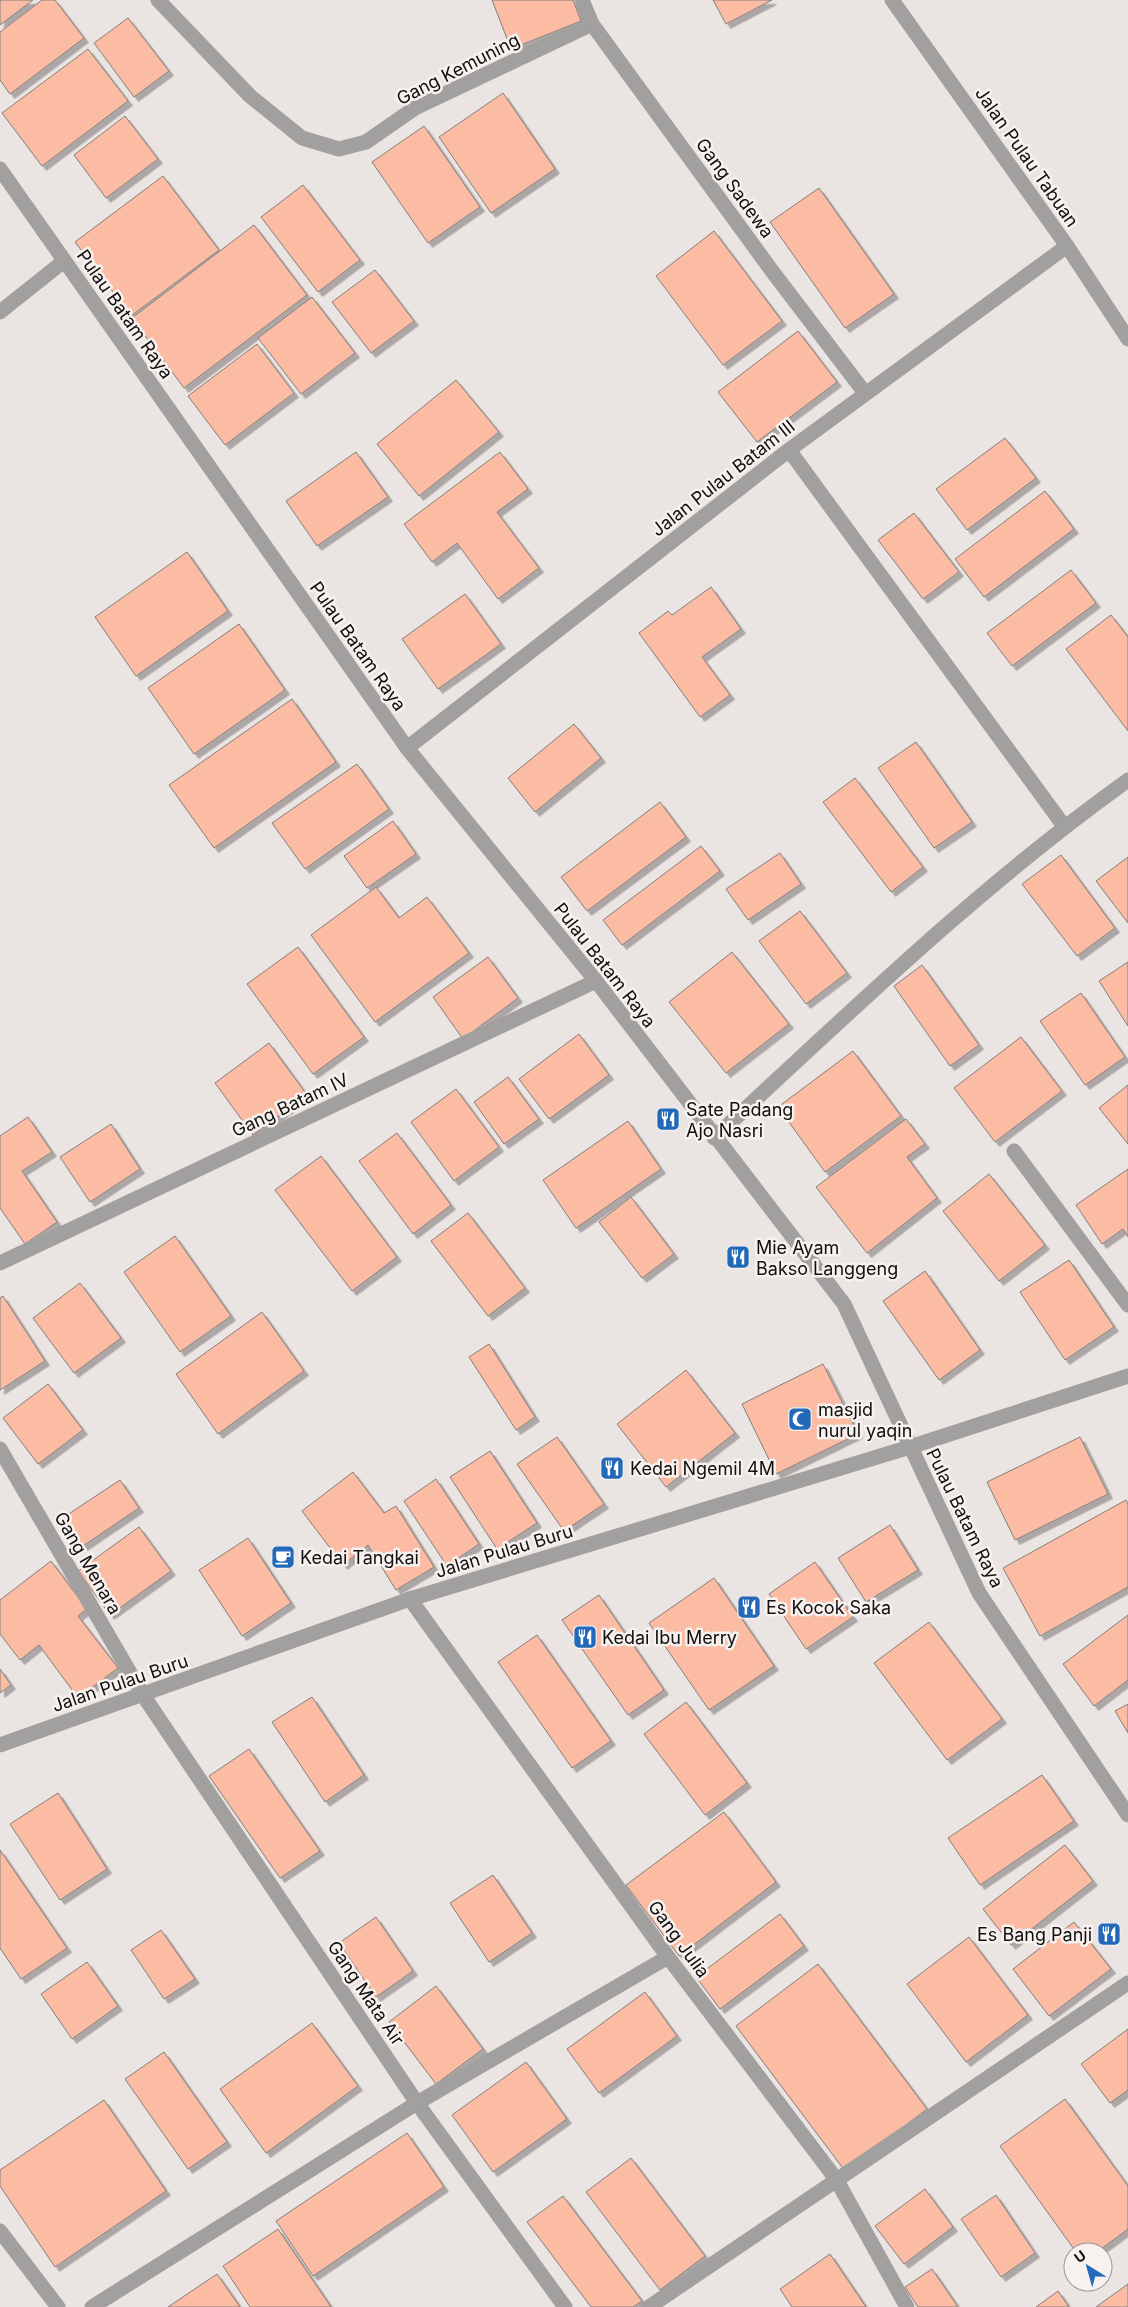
<svg xmlns="http://www.w3.org/2000/svg" width="1128" height="2307" viewBox="0 0 1128 2307" font-family="Inter,sans-serif">
<defs>
<filter id="shadow"><feDropShadow dx="4.5" dy="4.5" stdDeviation="0" flood-color="#0004"/></filter>
</defs>
<rect width="100%" height="100%" fill="#eae4e2"/>
<g fill="#fbbca3" stroke="#847e7c" filter="url(#shadow)">
<polygon points="0,0 33,0 0,25"/>
<polygon points="42,0 55,0 84,38 10,94 0,80 0,32"/>
<polygon points="492,0 573,0 581,21 511,49"/>
<polygon points="713,0 772,0 726,24"/>
<polygon points="128,18 169,71 134,97 94,43"/>
<polygon points="88,49 128,101 42,166 2,113"/>
<polygon points="503,93 555,169 491,213 439,137"/>
<polygon points="125,116 158,159 106,198 74,155"/>
<polygon points="424,126 480,207 428,243 372,162"/>
<polygon points="163,176 219,250 131,316 75,242"/>
<polygon points="303,185 360,260 318,292 261,217"/>
<polygon points="819,188 894,294 845,328 770,222"/>
<polygon points="254,225 307,295 184,388 132,318"/>
<polygon points="714,231 782,321 723,365 656,276"/>
<polygon points="375,270 414,321 371,353 332,302"/>
<polygon points="312,297 355,353 301,394 258,338"/>
<polygon points="798,331 837,382 757,442 718,392"/>
<polygon points="257,344 294,393 225,445 188,396"/>
<polygon points="456,380 499,432 419,496 377,444"/>
<polygon points="1005,438 1036,478 967,530 936,489"/>
<polygon points="356,452 388,497 317,546 286,501"/>
<polygon points="500,452 528,489 497,512 539,568 498,599 457,543 432,562 404,524"/>
<polygon points="1045,491 1074,529 984,597 955,559"/>
<polygon points="914,513 959,572 923,599 878,540"/>
<polygon points="187,552 228,611 136,676 95,617"/>
<polygon points="1071,570 1096,603 1012,666 987,633"/>
<polygon points="711,587 741,629 702,657 730,695 700,717 639,633 668,611 672,615"/>
<polygon points="465,594 501,644 438,689 402,639"/>
<polygon points="1111,615 1128,637 1128,731 1066,649"/>
<polygon points="239,624 285,690 194,754 148,688"/>
<polygon points="292,699 336,762 214,848 169,785"/>
<polygon points="574,724 601,758 535,812 508,778"/>
<polygon points="916,742 972,822 934,848 878,768"/>
<polygon points="357,764 389,809 305,869 272,823"/>
<polygon points="855,778 923,867 891,892 823,802"/>
<polygon points="660,802 686,837 587,911 561,877"/>
<polygon points="393,821 416,854 367,888 344,856"/>
<polygon points="701,846 720,871 622,945 603,920"/>
<polygon points="780,853 801,884 748,920 726,889"/>
<polygon points="1061,855 1115,928 1077,956 1022,884"/>
<polygon points="1128,857 1128,923 1096,881"/>
<polygon points="376,887 399,918 427,897 469,953 375,1022 311,935"/>
<polygon points="800,911 847,973 806,1004 759,941"/>
<polygon points="298,947 364,1037 313,1074 247,984"/>
<polygon points="732,952 789,1024 726,1073 669,1002"/>
<polygon points="488,957 518,998 463,1039 433,997"/>
<polygon points="1128,962 1128,1026 1099,981"/>
<polygon points="922,965 979,1045 950,1066 894,986"/>
<polygon points="1081,993 1125,1057 1085,1085 1040,1021"/>
<polygon points="579,1034 609,1075 549,1119 519,1079"/>
<polygon points="1021,1037 1062,1091 995,1142 954,1088"/>
<polygon points="269,1043 307,1095 253,1135 215,1083"/>
<polygon points="853,1051 901,1116 825,1172 778,1107"/>
<polygon points="508,1077 539,1119 504,1144 474,1102"/>
<polygon points="1128,1085 1128,1144 1099,1108"/>
<polygon points="456,1089 499,1147 454,1181 411,1122"/>
<polygon points="28,1117 52,1152 22,1171 57,1222 25,1244 0,1208 0,1136"/>
<polygon points="906,1119 925,1144 907,1157 937,1198 867,1253 816,1187"/>
<polygon points="628,1121 661,1169 576,1228 543,1180"/>
<polygon points="111,1124 140,1169 90,1202 60,1157"/>
<polygon points="397,1133 451,1205 413,1234 359,1161"/>
<polygon points="321,1156 397,1257 352,1291 275,1190"/>
<polygon points="1128,1169 1128,1237 1123,1229 1102,1244 1076,1205"/>
<polygon points="989,1174 1045,1245 999,1281 943,1211"/>
<polygon points="631,1197 674,1254 642,1278 599,1222"/>
<polygon points="468,1213 525,1288 488,1316 431,1241"/>
<polygon points="175,1236 231,1316 180,1352 124,1272"/>
<polygon points="1069,1260 1114,1327 1065,1360 1020,1292"/>
<polygon points="925,1271 980,1350 939,1380 883,1301"/>
<polygon points="80,1283 121,1338 74,1373 33,1318"/>
<polygon points="3,1296 45,1361 0,1390 0,1298"/>
<polygon points="262,1312 304,1371 218,1434 176,1374"/>
<polygon points="489,1344 535,1417 516,1430 469,1357"/>
<polygon points="823,1364 858,1434 776,1474 742,1404"/>
<polygon points="686,1370 735,1433 666,1487 617,1424"/>
<polygon points="48,1384 83,1430 38,1464 3,1418"/>
<polygon points="557,1437 604,1504 564,1531 517,1464"/>
<polygon points="1080,1437 1108,1494 1015,1540 987,1482"/>
<polygon points="490,1451 537,1523 497,1549 450,1477"/>
<polygon points="353,1472 384,1513 396,1506 434,1567 396,1590 368,1545 343,1565 302,1511"/>
<polygon points="436,1479 479,1544 447,1566 404,1501"/>
<polygon points="120,1480 139,1508 83,1546 64,1517"/>
<polygon points="1126,1500 1128,1504 1128,1587 1040,1636 1003,1568"/>
<polygon points="890,1525 918,1570 866,1602 838,1558"/>
<polygon points="139,1527 171,1571 110,1615 78,1571"/>
<polygon points="248,1538 291,1603 242,1636 199,1570"/>
<polygon points="51,1561 87,1609 78,1616 118,1668 78,1698 39,1645 20,1660 0,1634 0,1600"/>
<polygon points="815,1562 853,1617 806,1649 769,1594"/>
<polygon points="714,1578 774,1666 709,1710 649,1623"/>
<polygon points="599,1595 664,1690 628,1715 562,1620"/>
<polygon points="1128,1615 1128,1680 1094,1706 1063,1664"/>
<polygon points="929,1622 1002,1719 947,1760 874,1663"/>
<polygon points="537,1635 611,1741 572,1768 498,1662"/>
<polygon points="0,1669 11,1685 0,1693"/>
<polygon points="312,1697 364,1775 325,1802 272,1722"/>
<polygon points="686,1702 747,1783 705,1815 644,1734"/>
<polygon points="1128,1704 1128,1733 1115,1711"/>
<polygon points="249,1749 320,1851 280,1878 209,1776"/>
<polygon points="1042,1775 1074,1821 980,1885 948,1838"/>
<polygon points="58,1793 107,1869 60,1900 10,1824"/>
<polygon points="724,1812 776,1882 679,1956 626,1885"/>
<polygon points="1065,1845 1093,1881 1011,1945 983,1909"/>
<polygon points="0,1850 67,1948 21,1979 0,1948"/>
<polygon points="493,1875 532,1933 489,1962 450,1903"/>
<polygon points="780,1914 804,1946 720,2009 696,1977"/>
<polygon points="376,1917 413,1971 376,1997 339,1943"/>
<polygon points="1074,1922 1111,1969 1049,2016 1013,1969"/>
<polygon points="161,1930 195,1979 164,1999 131,1950"/>
<polygon points="969,1937 1028,2015 966,2062 907,1984"/>
<polygon points="87,1962 118,2006 72,2039 41,1994"/>
<polygon points="818,1964 927,2109 845,2171 736,2026"/>
<polygon points="436,1986 483,2049 436,2084 389,2022"/>
<polygon points="645,1992 677,2036 599,2093 567,2049"/>
<polygon points="312,2023 358,2086 266,2153 220,2089"/>
<polygon points="1128,2029 1128,2090 1110,2103 1081,2064"/>
<polygon points="164,2052 227,2142 188,2169 125,2079"/>
<polygon points="526,2062 567,2119 493,2172 452,2115"/>
<polygon points="1065,2099 1128,2186 1128,2229 1097,2252 1076,2252 1000,2146"/>
<polygon points="104,2100 166,2191 55,2267 0,2186 0,2170"/>
<polygon points="407,2133 444,2187 313,2276 276,2221"/>
<polygon points="631,2158 705,2256 660,2290 586,2192"/>
<polygon points="925,2189 953,2227 904,2264 875,2226"/>
<polygon points="996,2195 1035,2253 1001,2277 961,2219"/>
<polygon points="563,2196 642,2301 633,2307 591,2307 527,2222"/>
<polygon points="278,2229 331,2307 250,2307 223,2266"/>
<polygon points="830,2254 866,2307 792,2307 780,2289"/>
<polygon points="932,2269 958,2307 918,2307 905,2287"/>
<polygon points="217,2274 240,2307 168,2307"/>
<polygon points="1128,2284 1128,2307 1096,2307"/>
<polygon points="1058,2291 1069,2307 1036,2307"/>
</g>
<g fill="none" stroke-linecap="round" stroke-linejoin="round">
<g stroke="#a2a09f" stroke-width="15">
<polyline points="158,0 250,96 302,138 339,149 366,142 415,108 592,24"/>
<polyline points="582,0 592,24 772,271 865,393"/>
<polyline points="892,0 1067,246 1128,339"/>
<polyline points="0,169 407,748 596,981 844,1304 979,1593 1128,1815"/>
<polyline points="0,312 64,261"/>
<polyline points="789,450 1064,826"/>
<polyline points="407,748 789,450 1067,246"/>
<path d="M714,1138C848,1014 980,886 1128,780"/>
<polyline points="1014,1151 1128,1305"/>
<polyline points="0,1263 596,981"/>
<polyline points="0,1449 143,1695 417,2103 565,2307"/>
<polyline points="410,1599 668,1957 836,2179 907,2307"/>
<polyline points="0,1745 410,1599 910,1447 1128,1376"/>
<polyline points="0,2231 58,2307"/>
<polyline points="92,2307 417,2103 668,1957"/>
<polyline points="649,2307 1128,1983"/>
</g>
</g>
<defs>
<g id="restaurant-square" transform="scale(1.25)"><rect x="-9" y="-9" width="18" height="18" rx="4" fill="#2269b9" stroke="#f7f1ef"/><path d="M-5-6h1v4h1v-4h1v4h1v-4h1v5L-1.5 .5V6h-2V.5L-5-1ZM5-6V6H3V1.5H1.5Q1.5-4 5-6Z" fill="#fff"/></g>
<g id="mosque-square" transform="scale(1.25)"><rect x="-9" y="-9" width="18" height="18" rx="4" fill="#2269b9" stroke="#f7f1ef"/><path d="M3.5-4.9A6 6 0 1 0 3.5 4.9A5 5 0 1 1 3.5-4.9Z" fill="#fff"/></g>
<g id="cafe-square" transform="scale(1.25)"><rect x="-9" y="-9" width="18" height="18" rx="4" fill="#2269b9" stroke="#f7f1ef"/><path d="M-5.5-4.5H6V0H3Q3 3.5 0 3.5H-2.5Q-5.5 3.5-5.5 0ZM3-3.2v2h1.7v-2ZM-6 4.5H4V6H-6Z" fill="#fff"/></g>
</defs>
<g fill-rule="evenodd">
<use href="#restaurant-square" x="668" y="1119"/>
<use href="#restaurant-square" x="738" y="1257"/>
<use href="#mosque-square" x="800" y="1419"/>
<use href="#restaurant-square" x="612" y="1468"/>
<use href="#cafe-square" x="283" y="1557"/>
<use href="#restaurant-square" x="749" y="1607"/>
<use href="#restaurant-square" x="585" y="1637"/>
<use href="#restaurant-square" x="1109" y="1934"/>
</g>
<g text-anchor="middle" dominant-baseline="central" stroke-width="5" stroke-linejoin="round" paint-order="stroke">
<g font-size="18" fill="#110f0e" stroke="#f7f1ef">
<text transform="translate(458 69) rotate(-27)">Gang Kemuning</text>
<text transform="translate(1027 157) rotate(55)">Jalan Pulau Tabuan</text>
<text transform="translate(735 188) rotate(54)">Gang Sadewa</text>
<text transform="translate(125 314) rotate(55)">Pulau Batam Raya</text>
<text transform="translate(723 478) rotate(-38)">Jalan Pulau Batam III</text>
<text transform="translate(358 646) rotate(55)">Pulau Batam Raya</text>
<text transform="translate(605 965) rotate(52)">Pulau Batam Raya</text>
<text transform="translate(290 1105) rotate(-25)">Gang Batam IV</text>
<text transform="translate(965 1518) rotate(64)">Pulau Batam Raya</text>
<text transform="translate(504 1551) rotate(-17)">Jalan Pulau Buru</text>
<text transform="translate(88 1563) rotate(60)">Gang Menara</text>
<text transform="translate(120 1683) rotate(-19)">Jalan Pulau Buru</text>
<text transform="translate(679 1939) rotate(54)">Gang Julia</text>
<text transform="translate(366 1993) rotate(56)">Gang Mata Air</text>
</g>
<g font-size="18" fill="#110f0e" stroke="#f7f1ef" text-anchor="start">
<text x="686" y="1109">Sate Padang<tspan x="686" dy="21">Ajo Nasri</tspan></text>
<text x="756" y="1247">Mie Ayam<tspan x="756" dy="21">Bakso Langgeng</tspan></text>
<text x="818" y="1409">masjid<tspan x="818" dy="21">nurul yaqin</tspan></text>
<text x="630" y="1468">Kedai Ngemil 4M</text>
<text x="300" y="1557">Kedai Tangkai</text>
<text x="766" y="1607">Es Kocok Saka</text>
<text x="602" y="1637">Kedai Ibu Merry</text>
<text x="1092" y="1934" text-anchor="end">Es Bang Panji</text>
</g>
</g>
<g transform="translate(1088 2267) rotate(323)"><circle r="24" fill="#f7f1ef" stroke="#9b9795"/>
<path d="M0-4L9 19L0 12L-9 19Z" fill="#2269b9"/>
<text y="-8" font-size="14" font-weight="bold" text-anchor="middle" fill="#110f0e">U</text>
</g>
</svg>
